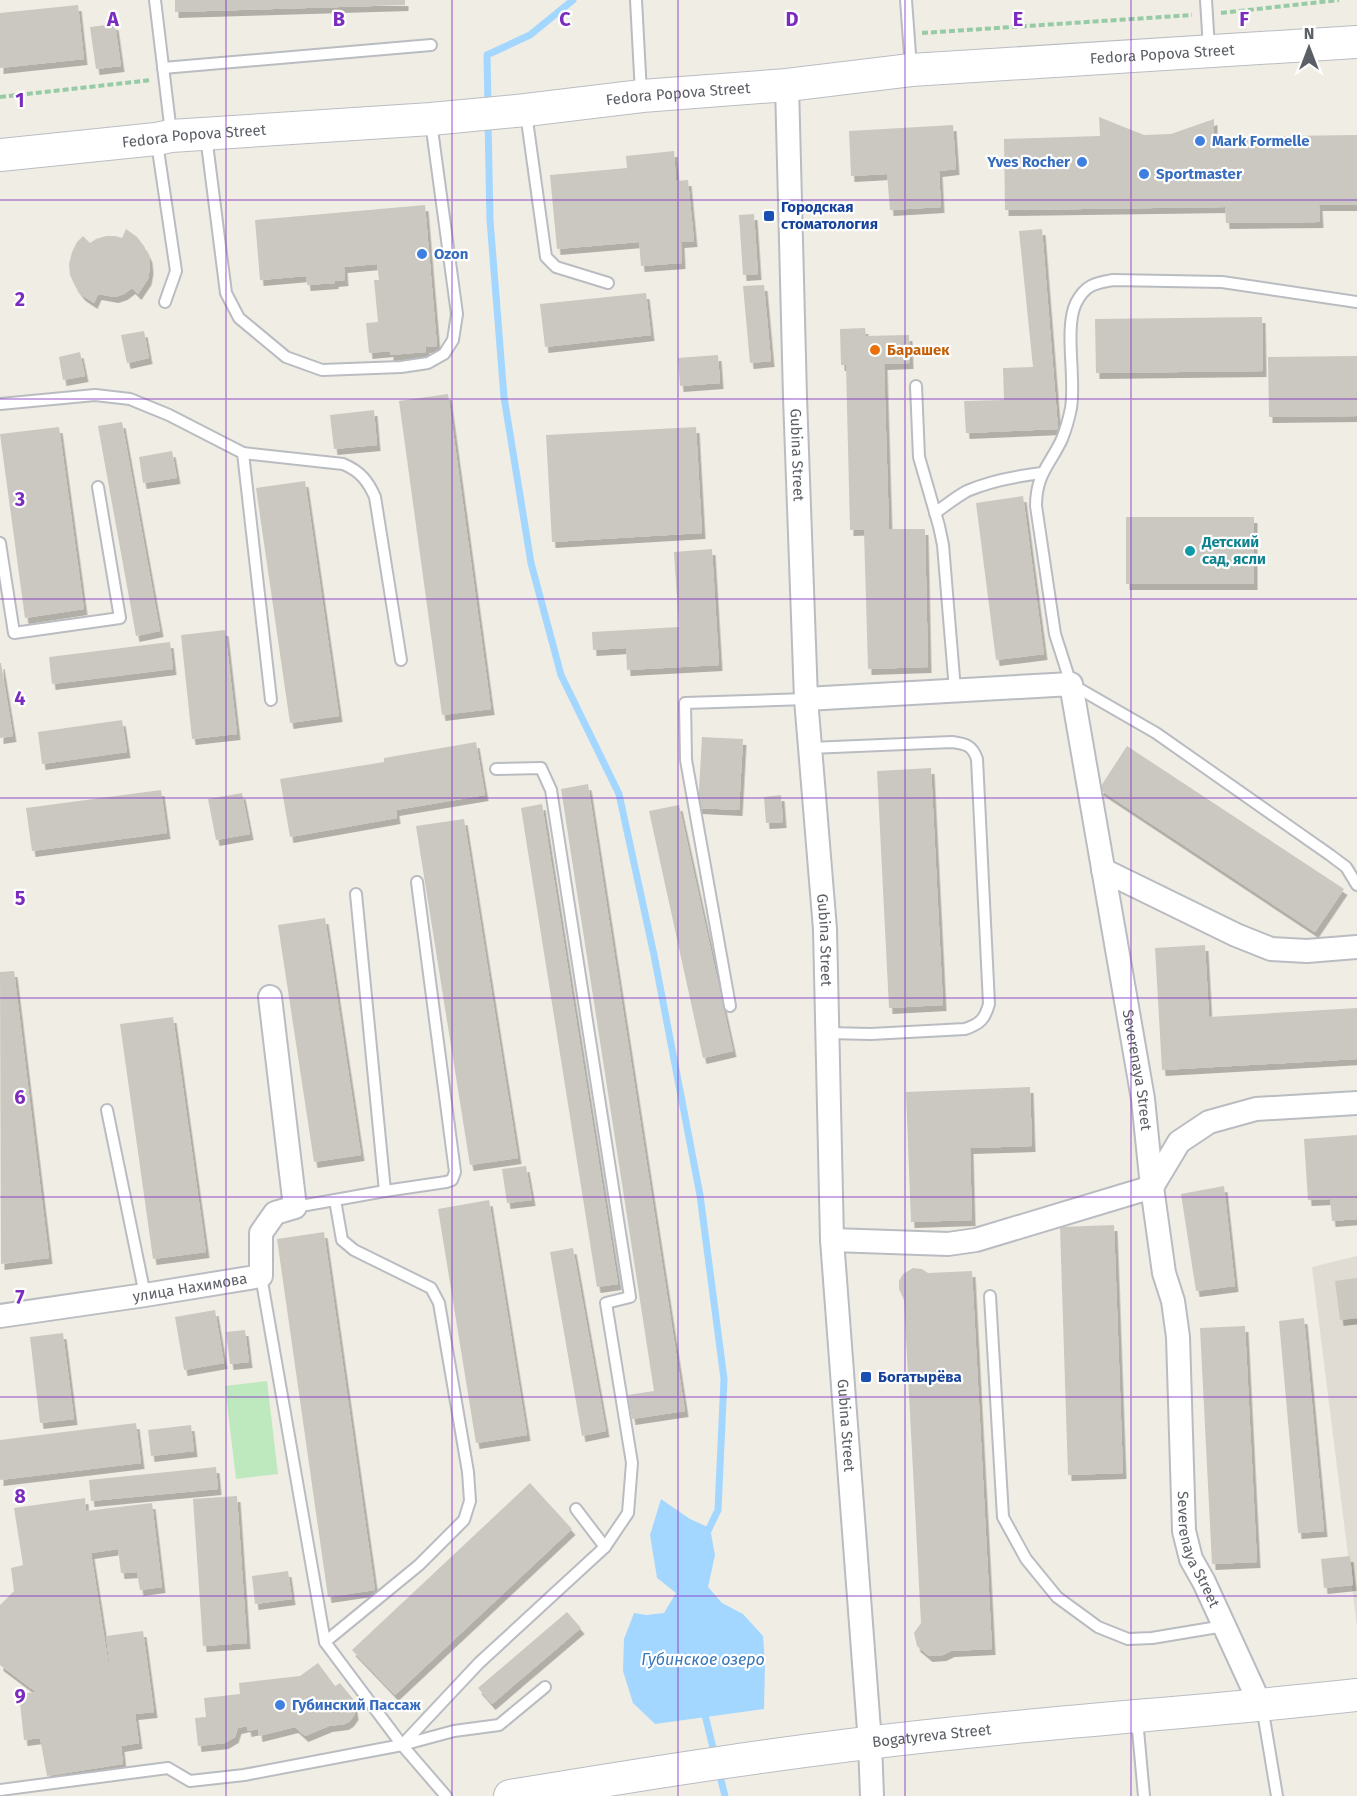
<svg xmlns="http://www.w3.org/2000/svg" width="1357" height="1796" viewBox="0 0 1357 1796" font-family="'Fira Sans',sans-serif">
<defs>
<filter id="shadow"><feDropShadow dx="3.5" dy="6" stdDeviation="0" flood-color="#0004"/></filter>
</defs>
<rect width="100%" height="100%" fill="#f0ede4"/>
<polygon fill="#e0dcd3" points="1357,1256 1357,1627 1312,1267"/>
<polygon fill="#bee9be" points="267,1381 278,1474 236,1479 225,1386"/>
<polygon fill="#a4d7ff" points="661,1499 690,1519 710,1528 715,1555 708,1587 722,1603 743,1614 763,1636 765,1663 764,1709 655,1724 633,1703 623,1671 624,1639 634,1613 646,1615 664,1613 676,1593 657,1578 650,1535"/>
<g fill="none" stroke-linecap="round" stroke-linejoin="round">
<g stroke="#a4d7ff" stroke-width="7">
<polyline points="488,106 487,55 530,35 573,0"/>
<polyline points="488,120 490,220 504,397 531,563 561,675 619,794 654,955 700,1195 724,1379 718,1510 706,1535"/>
<polyline points="704,1711 715,1756"/>
<polyline points="719,1772 725,1796"/>
</g>
</g>
<g fill="#cbc8c1" filter="url(#shadow)">
<polygon points="175,0 405,0 405,5 175,12"/>
<polygon points="78,5 84,59 0,68 0,13"/>
<polygon points="115,24 121,66 96,69 90,27"/>
<polygon points="1099,117 1144,135 1171,134 1214,119 1214,137 1357,135 1357,205 1319,205 1320,222 1226,223 1225,207 1005,210 1004,139 1100,136"/>
<polygon points="953,125 956,169 939,171 941,207 890,210 887,174 851,176 849,131"/>
<polygon points="674,151 676,181 688,180 694,241 681,242 682,263 641,266 639,242 557,249 550,175 627,168 626,156"/>
<polygon points="425,205 437,346 426,347 426,352 390,355 390,351 369,353 366,323 378,322 374,280 379,280 377,264 344,267 345,280 335,281 335,283 307,285 306,276 260,280 255,220"/>
<polygon points="754,214 758,274 743,275 739,215"/>
<polygon points="126,229 137,237 144,246 149,257 150,268 148,279 138,294 132,288 124,294 115,297 98,294 94,303 82,295 75,286 70,275 69,264 72,252 77,242 83,236 90,243 96,239 106,236 115,236 122,238"/>
<polygon points="1042,229 1058,429 966,433 964,401 1004,400 1003,368 1033,367 1019,231"/>
<polygon points="764,285 771,361 750,363 743,286"/>
<polygon points="646,293 651,335 545,347 540,304"/>
<polygon points="1262,317 1263,371 1096,373 1095,319"/>
<polygon points="865,328 866,336 909,335 910,363 884,364 889,529 925,529 928,667 868,669 864,531 876,529 850,530 846,365 841,365 840,329"/>
<polygon points="144,331 149,358 127,363 121,335"/>
<polygon points="80,352 85,376 63,380 59,357"/>
<polygon points="718,355 720,383 680,386 678,358"/>
<polygon points="1357,356 1357,416 1269,417 1268,357"/>
<polygon points="448,394 491,709 442,715 399,401"/>
<polygon points="374,410 377,445 334,449 330,415"/>
<polygon points="122,422 160,631 136,636 98,426"/>
<polygon points="59,427 84,609 25,618 0,434"/>
<polygon points="696,427 702,533 552,542 546,435"/>
<polygon points="172,451 177,478 143,483 139,457"/>
<polygon points="305,481 339,716 290,723 256,488"/>
<polygon points="1023,496 1044,654 996,660 976,503"/>
<rect x="1126" y="517" width="128" height="67"/>
<polygon points="712,549 719,665 627,670 626,648 593,650 592,632 679,627 674,552"/>
<polygon points="225,630 237,734 192,739 181,635"/>
<polygon points="170,642 173,669 52,684 49,657"/>
<polygon points="0,663 1,663 13,736 0,738"/>
<polygon points="122,720 127,752 42,764 38,732"/>
<polygon points="702,737 743,739 739,810 698,808"/>
<polygon points="476,742 485,795 396,810 397,818 290,837 280,779 384,762 384,758"/>
<polygon points="1127,746 1344,889 1315,932 1099,789"/>
<polygon points="931,768 943,1005 889,1008 877,771"/>
<polygon points="588,784 685,1411 632,1419 628,1395 654,1391 561,789"/>
<polygon points="161,790 167,833 32,851 26,808"/>
<polygon points="242,793 250,834 216,840 208,799"/>
<polygon points="781,795 783,822 766,823 764,797"/>
<polygon points="542,804 618,1284 597,1287 521,808"/>
<polygon points="679,805 733,1051 703,1058 649,811"/>
<polygon points="464,819 518,1158 470,1165 416,826"/>
<polygon points="325,918 361,1155 314,1162 278,925"/>
<polygon points="1205,945 1209,1017 1357,1008 1357,1059 1162,1070 1155,948"/>
<polygon points="14,971 49,1258 1,1264 0,972"/>
<polygon points="173,1017 206,1252 153,1259 120,1024"/>
<polygon points="1030,1087 1032,1146 970,1148 972,1220 911,1222 906,1092"/>
<polygon points="1357,1135 1357,1219 1332,1221 1330,1199 1308,1200 1304,1139"/>
<polygon points="526,1166 532,1200 507,1203 502,1169"/>
<polygon points="1224,1186 1235,1286 1196,1291 1181,1194"/>
<polygon points="489,1200 527,1435 476,1443 438,1209"/>
<polygon points="1114,1225 1123,1473 1068,1475 1060,1227"/>
<polygon points="324,1232 375,1590 328,1597 277,1239"/>
<polygon points="573,1248 606,1431 582,1436 550,1252"/>
<polygon points="913,1268 922,1269 928,1273 972,1271 992,1649 951,1651 943,1655 929,1656 917,1646 914,1633 921,1623 904,1300 899,1289 899,1281 903,1274"/>
<polygon points="1357,1278 1357,1318 1340,1320 1335,1281"/>
<polygon points="215,1310 224,1363 184,1370 175,1317"/>
<polygon points="1304,1318 1324,1531 1298,1533 1279,1321"/>
<polygon points="1245,1326 1257,1562 1212,1564 1200,1328"/>
<polygon points="245,1330 249,1362 230,1364 226,1332"/>
<polygon points="63,1333 74,1419 40,1423 30,1337"/>
<polygon points="136,1423 141,1463 0,1480 0,1440"/>
<polygon points="191,1425 194,1451 151,1456 148,1430"/>
<polygon points="216,1467 218,1489 91,1501 89,1480"/>
<polygon points="530,1483 572,1529 395,1695 352,1650"/>
<polygon points="237,1496 247,1643 203,1646 193,1499"/>
<polygon points="85,1498 86,1511 152,1503 162,1587 140,1590 137,1572 121,1573 118,1549 91,1553 114,1699 106,1636 143,1631 154,1712 135,1714 139,1743 121,1746 123,1764 47,1776 40,1738 24,1740 19,1694 36,1692 0,1665 0,1605 14,1591 11,1568 23,1565 14,1508"/>
<polygon points="1350,1556 1353,1585 1324,1588 1321,1559"/>
<polygon points="288,1571 292,1599 255,1604 252,1576"/>
<polygon points="567,1612 581,1628 492,1704 478,1688"/>
<polygon points="318,1663 335,1686 340,1683 353,1699 355,1714 350,1721 345,1724 329,1726 305,1736 295,1727 259,1736 258,1729 248,1731 247,1726 238,1728 235,1737 225,1743 198,1746 195,1718 206,1717 204,1698 240,1694 239,1683 300,1676"/>
</g>
<g fill="none" stroke-linecap="round" stroke-linejoin="round">
<g stroke="#b9bcc1" stroke-width="14">
<g id="lane">
<polyline points="155,0 171,133"/>
<polyline points="636,0 641,93"/>
<polyline points="906,0 911,68"/>
<polyline points="1206,0 1209,48"/>
<polyline points="163,68 431,45"/>
<polyline points="526,113 546,257 556,267 608,283"/>
<polyline points="206,136 226,293 239,318 286,357 322,370 401,367 428,363 444,354 453,340 457,314 431,122"/>
<polyline points="157,143 176,271 165,302"/>
<path d="M1357,302L1222,282L1113,280C1095,283 1085,285 1076,303C1064,328 1076,378 1071,408C1069,418 1066,429 1062,439C1050,465 1036,474 1036,506L1055,634L1071,684L1156,733L1330,855L1346,867L1357,885"/>
<polyline points="916,386 919,457 939,526 943,545 955,690"/>
<polyline points="0,404 95,395 130,399 169,415 243,453 271,700"/>
<path d="M243,453L343,464C360,471 368,481 375,497L401,660"/>
<path d="M935,513C945,506 956,497 967,491C990,481 1017,476 1042,473"/>
<polyline points="0,543 14,633 120,618 98,487"/>
<path d="M810,748L952,742C966,744 972,745 977,759L989,1004C985,1019 980,1024 965,1029L871,1034L827,1033"/>
<polyline points="496,769 541,768 551,790 630,1297 606,1303 632,1463 628,1513 605,1547"/>
<polyline points="356,894 385,1191"/>
<polyline points="730,1006 686,760 685,703 806,699"/>
<polyline points="107,1110 145,1295"/>
<polyline points="335,1200 385,1191 446,1182 452,1180 455,1172 417,882"/>
<polyline points="295,1207 335,1200 342,1240 354,1250 431,1288 439,1303 468,1472 470,1501 464,1520 419,1565 325,1642 402,1745 446,1796"/>
<polyline points="261,1276 325,1642"/>
<polyline points="990,1296 1003,1517 1026,1559 1057,1597 1098,1627 1128,1639 1152,1638 1224,1626"/>
<polyline points="545,1687 499,1725 454,1731 402,1745 479,1663 605,1547 576,1509"/>
<polyline points="1262,1706 1277,1796"/>
<polyline points="1137,1719 1144,1796"/>
<polyline points="0,1790 168,1768 190,1781 244,1775 402,1745"/>
</g>
</g>
<g stroke="#b9bcc1" stroke-width="26">
<g id="street">
<path id="s1" d="M787,85L795,397L806,699L825,929L832,1240L870,1743L872,1796"/>
<path id="s2" d="M806,699L1071,684L1143,1099L1152,1187L1164,1273L1173,1301L1178,1337L1184,1531L1191,1559L1204,1582L1261,1706"/>
<polyline points="1103,870 1236,935 1271,949 1307,951 1357,947"/>
<polyline points="832,1240 948,1244 976,1240 1152,1187 1179,1142 1209,1122 1256,1109 1357,1103"/>
<path id="s3" d="M0,1316L145,1295L261,1276V1233L275,1213L295,1207L270,997"/>
</g>
</g>
<g stroke="#b9bdc3" stroke-width="34">
<g id="secondary">
<path id="s4" d="M0,155L156,139L171,136L431,119L526,110L642,96L787,85L911,70L1357,42"/>
<path id="s5" d="M510,1796C649,1773 788,1751 928,1736C1071,1720 1214,1711 1357,1695"/>
</g>
</g>
<g stroke="#96cba6" stroke-width="4" stroke-dasharray="6 3" stroke-linecap="butt">
<polyline points="1221,13 1339,0"/>
<polyline points="922,33 1192,15"/>
<polyline points="0,97 151,80"/>
</g>
<use href="#lane" stroke="#fff" stroke-width="10"/>
<use href="#street" stroke="#fff" stroke-width="22"/>
<use href="#secondary" stroke="#fff" stroke-width="32"/>
</g>
<path fill="none" stroke="#7b2cbf" stroke-width="1.5" stroke-opacity="0.55" d="M226,0V1796M452,0V1796M678,0V1796M905,0V1796M1131,0V1796M0,200H1357M0,399H1357M0,599H1357M0,798H1357M0,998H1357M0,1197H1357M0,1397H1357M0,1596H1357"/>
<g fill="#3f7fe0" stroke="#fff" stroke-width="2">
<circle cx="1200" cy="141" r="6"/>
<circle cx="1082" cy="162" r="6"/>
<circle cx="1144" cy="174" r="6"/>
<circle cx="422" cy="254" r="6"/>
<circle cx="280" cy="1705" r="6"/>
</g>
<g fill="#1a4fb4" stroke="#fff" stroke-width="2">
<rect x="763" y="210" width="12" height="12" rx="3"/>
<rect x="860" y="1371" width="12" height="12" rx="3"/>
</g>
<circle fill="#e8710a" stroke="#fff" stroke-width="2" cx="875" cy="350" r="6"/>
<circle fill="#0f9aa8" stroke="#fff" stroke-width="2" cx="1190" cy="551" r="6"/>
<g text-anchor="middle" dominant-baseline="central" stroke-width="4.5" stroke-linejoin="round" paint-order="stroke">
<g font-size="15" fill="#5c6066" stroke="#fff">
<text stroke="none"><textPath href="#s4" startOffset="1167">Fedora Popova Street</textPath></text>
<text stroke="none"><textPath href="#s4" startOffset="681">Fedora Popova Street</textPath></text>
<text stroke="none"><textPath href="#s4" startOffset="195">Fedora Popova Street</textPath></text>
<text stroke="none"><textPath href="#s1" startOffset="370">Gubina Street</textPath></text>
<text stroke="none"><textPath href="#s1" startOffset="856">Gubina Street</textPath></text>
<text stroke="none"><textPath href="#s2" startOffset="657">Severenaya Street</textPath></text>
<text stroke="none"><textPath href="#s3" startOffset="192">улица Нахимова</textPath></text>
<text stroke="none"><textPath href="#s1" startOffset="1342">Gubina Street</textPath></text>
<text stroke="none"><textPath href="#s2" startOffset="1143">Severenaya Street</textPath></text>
<text stroke="none"><textPath href="#s5" startOffset="426">Bogatyreva Street</textPath></text>
</g>
<g font-size="15" font-weight="bold" fill="#366cbe" stroke="#fff" text-anchor="start">
<text x="1212" y="141">Mark Formelle</text>
<text x="1070" y="162" text-anchor="end">Yves Rocher</text>
<text x="1156" y="174">Sportmaster</text>
<text x="434" y="254">Ozon</text>
<text x="292" y="1705">Губинский Пассаж</text>
</g>
<g font-size="15" font-weight="bold" fill="#164399" stroke="#fff" text-anchor="start">
<text x="781" y="207">Городская<tspan x="781" dy="17">стоматология</tspan></text>
<text x="878" y="1377">Богатырёва</text>
</g>
<g font-size="15" font-weight="bold" fill="#c56008" stroke="#fff" text-anchor="start">
<text x="887" y="350">Барашек</text>
</g>
<g font-size="15" font-weight="bold" fill="#0d838f" stroke="#fff" text-anchor="start">
<text x="1202" y="542">Детский<tspan x="1202" dy="17">сад, ясли</tspan></text>
</g>
<g font-size="16" font-style="italic" fill="#3977b9" stroke="#fff">
<text x="703" y="1659">Губинское озеро</text>
</g>
</g>
<g font-size="20" text-anchor="middle" font-weight="bold" fill="#7b2cbf" stroke="#fff" stroke-width="4.5" stroke-linejoin="round" paint-order="stroke">
<text x="113" y="26">A</text>
<text x="339" y="26">B</text>
<text x="565" y="26">C</text>
<text x="792" y="26">D</text>
<text x="1018" y="26">E</text>
<text x="1244" y="26">F</text>
<text x="20" y="107">1</text>
<text x="20" y="306">2</text>
<text x="20" y="506">3</text>
<text x="20" y="705">4</text>
<text x="20" y="905">5</text>
<text x="20" y="1104">6</text>
<text x="20" y="1304">7</text>
<text x="20" y="1503">8</text>
<text x="20" y="1703">9</text>
</g>
<g transform="translate(1309 48)" stroke="#ffffff" stroke-width="4.5" paint-order="stroke">
<path d="M0-4.5L10 22L0 15L-10 22Z" fill="#5c6066"/>
<text y="-9" font-size="16" font-weight="bold" text-anchor="middle" fill="#5c6066">N</text>
</g>
</svg>
